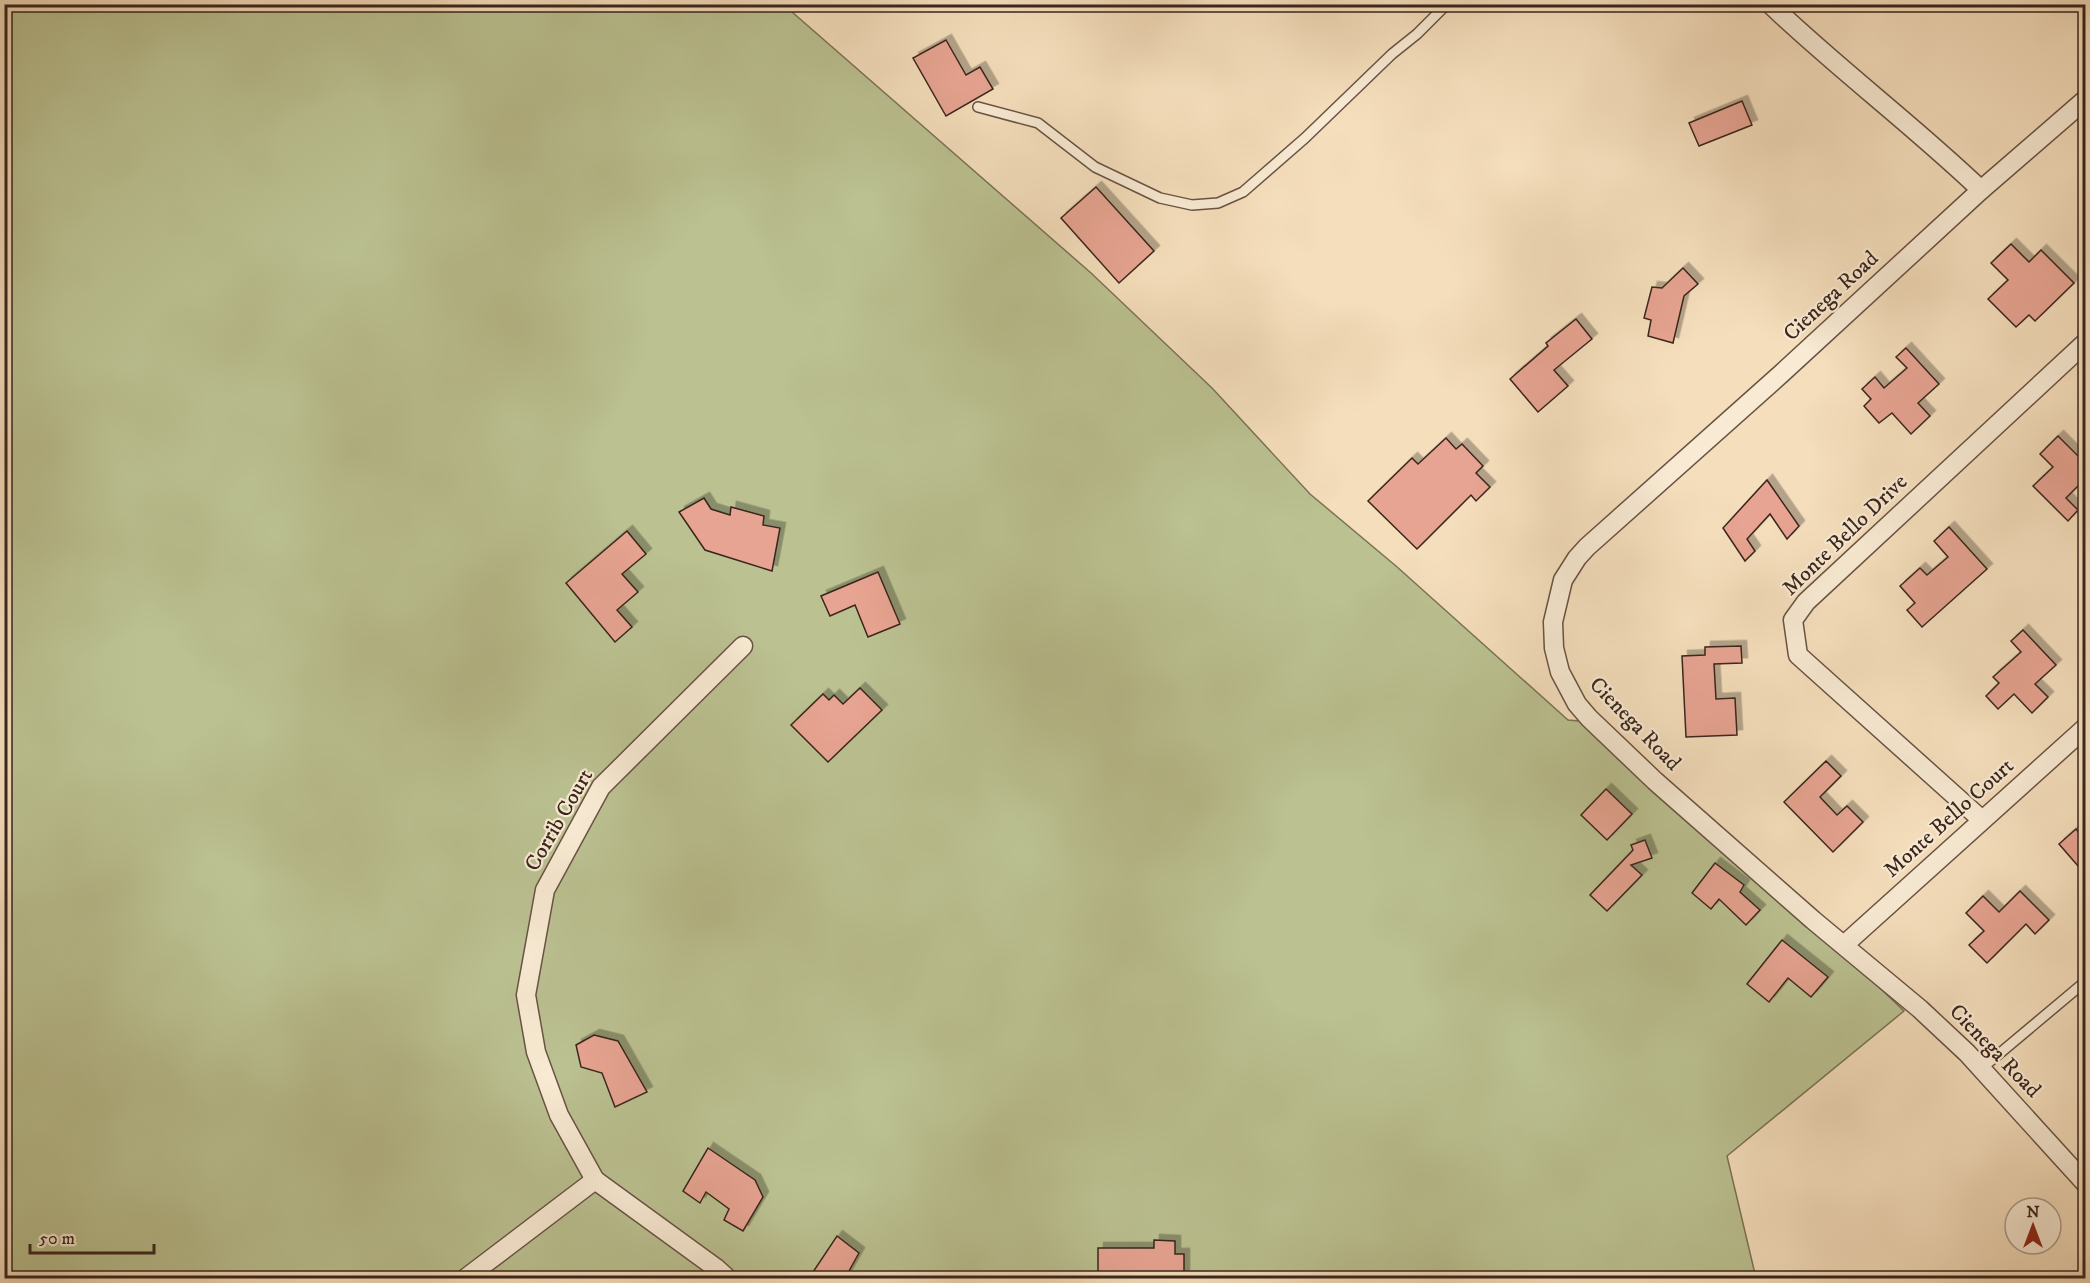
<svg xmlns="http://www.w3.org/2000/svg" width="2090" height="1283" viewBox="0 0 2090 1283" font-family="'IM FELL DW Pica',serif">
<defs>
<filter id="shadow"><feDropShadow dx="5.5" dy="-5.5" stdDeviation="0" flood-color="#0004"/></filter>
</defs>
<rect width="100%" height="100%" fill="#f5debc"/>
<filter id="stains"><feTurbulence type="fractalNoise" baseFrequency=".00333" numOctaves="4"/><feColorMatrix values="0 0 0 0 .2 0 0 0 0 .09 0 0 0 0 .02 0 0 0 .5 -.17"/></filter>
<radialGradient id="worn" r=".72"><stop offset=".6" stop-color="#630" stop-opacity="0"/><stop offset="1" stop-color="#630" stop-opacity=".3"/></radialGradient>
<polygon fill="#bbc191" stroke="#7a7356" stroke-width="1.5" points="5,5 784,5 1091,273 1212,388 1310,494 1396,566 1568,720 1603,723 1904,1011 1727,1156 1756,1278 5,1278"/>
<g fill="#e7a492" stroke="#3a251c" stroke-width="1.5" filter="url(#shadow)">
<polygon points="946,40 966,75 980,67 993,89 946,116 913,58"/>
<polygon points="1742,101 1752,125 1699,146 1689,123"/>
<polygon points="1096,187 1154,251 1119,283 1061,218"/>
<polygon points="2011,244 2029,262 2041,250 2074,283 2035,321 2029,315 2016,327 1988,299 2008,280 1991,263"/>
<polygon points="1683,268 1698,284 1684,296 1673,343 1648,336 1651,320 1644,318 1652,287 1662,288"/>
<polygon points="1576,319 1592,339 1554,370 1568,386 1538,412 1510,379 1548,346 1546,343"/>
<polygon points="1906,348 1939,384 1918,403 1930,416 1911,434 1892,413 1879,423 1864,406 1871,399 1862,389 1875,377 1884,388 1907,368 1896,357"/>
<polygon points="2058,436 2078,456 2085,448 2085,479 2066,498 2078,510 2068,521 2033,486 2053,467 2040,454"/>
<polygon points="1446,438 1456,449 1462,444 1483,466 1476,473 1490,487 1476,501 1471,495 1417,549 1368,501 1412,458 1418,464"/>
<polygon points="1767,480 1799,526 1787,539 1770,514 1747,539 1755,551 1745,561 1723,528"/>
<polygon points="704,498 711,509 730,515 731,507 764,516 763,525 780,528 772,571 705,550 679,512"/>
<polygon points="1949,527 1987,569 1922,627 1907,610 1915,603 1900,586 1920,568 1927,575 1948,557 1934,541"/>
<polygon points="627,531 646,554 622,574 638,592 617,610 632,627 615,642 566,583"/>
<polygon points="878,572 900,624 868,637 855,605 830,616 821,596"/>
<polygon points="2023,630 2056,665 2035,684 2048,697 2032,713 2014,694 1998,709 1986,696 1999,683 1993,677 2021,652 2011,641"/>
<polygon points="1741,646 1742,663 1714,664 1716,699 1735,698 1737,735 1686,737 1682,656 1705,655 1705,647"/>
<polygon points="860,688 882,710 828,762 791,725 823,694 829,700 834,695 843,704"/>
<polygon points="1826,761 1841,776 1820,797 1837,815 1847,806 1863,822 1833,852 1784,802"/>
<polygon points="1606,789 1632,814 1607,840 1581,815"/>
<polygon points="2076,829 2085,840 2085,874 2059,844"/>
<polygon points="1645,840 1652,858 1631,865 1642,875 1607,911 1590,895 1633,850 1631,845"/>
<polygon points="1715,863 1744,885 1740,892 1760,910 1746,925 1719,899 1711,909 1692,893"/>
<polygon points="2020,891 2049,920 2035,934 2026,924 1987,963 1969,945 1984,931 1966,913 1983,896 1999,912"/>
<polygon points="1782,940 1828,977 1811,997 1788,978 1769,1002 1747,984"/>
<polygon points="594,1035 618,1041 647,1092 615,1107 602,1073 581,1067 576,1045"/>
<polygon points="708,1148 755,1180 763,1197 743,1231 724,1220 729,1209 706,1192 700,1203 683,1191"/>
<polygon points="837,1236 859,1253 845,1278 809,1278"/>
<polygon points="1154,1240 1175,1241 1175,1254 1184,1254 1184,1278 1109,1278 1109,1277 1098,1277 1098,1248 1154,1248"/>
</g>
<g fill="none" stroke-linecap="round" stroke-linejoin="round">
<g stroke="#695344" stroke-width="12">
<g id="service">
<polyline points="978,107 1038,123 1095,167 1160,198 1192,205 1218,203 1243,192 1305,138 1392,54 1417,34 1447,4"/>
<polyline points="1981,1069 2086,981"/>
</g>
</g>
<g stroke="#695344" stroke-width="21">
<g id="minor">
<path d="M1770,4C1838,69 1913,125 1981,190"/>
<polyline points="2086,99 1981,190 1781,374 1587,547 1577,558 1563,580 1553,622 1554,648 1560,672 1577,704 1589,718 1655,781 1813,920 1920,1009 1967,1053 2086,1184"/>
<polyline points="1982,820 1798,655 1793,620 1806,602 2086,342"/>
<polyline points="1844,945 2086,727"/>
<polyline points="466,1278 595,1180"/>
<polyline points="727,1278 716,1268 595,1180 559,1115 536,1052 526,995 545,890 601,787 743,646"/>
</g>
</g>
<use href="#service" stroke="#f8ead3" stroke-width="9"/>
<use href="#minor" stroke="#f8ead3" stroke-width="18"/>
</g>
<g text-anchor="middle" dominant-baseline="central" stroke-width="4.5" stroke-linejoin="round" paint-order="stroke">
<g font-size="22" fill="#3a251c" stroke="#f8ead3">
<text transform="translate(1831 296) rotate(-43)">Cienega Road</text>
<text transform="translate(1845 535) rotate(-44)">Monte Bello Drive</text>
<text transform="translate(1635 724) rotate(46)">Cienega Road</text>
<text transform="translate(1949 818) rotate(-42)">Monte Bello Court</text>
<text transform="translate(559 820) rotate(-60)">Corrib Court</text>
<text transform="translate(1995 1051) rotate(46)">Cienega Road</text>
</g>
</g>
<rect width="2090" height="1283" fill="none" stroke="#f5debc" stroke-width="24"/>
<rect x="6" y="6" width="2078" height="1271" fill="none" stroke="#3a251c" stroke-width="3"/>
<rect x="12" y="12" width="2066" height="1259" fill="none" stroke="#3a251c" stroke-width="1.5"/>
<g transform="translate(2033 1226)"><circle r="28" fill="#f8ead3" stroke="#ac9b8a" stroke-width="1.5"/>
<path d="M0-4.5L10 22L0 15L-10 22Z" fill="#8f2418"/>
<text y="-9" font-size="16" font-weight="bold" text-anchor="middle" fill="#3a251c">N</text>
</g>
<path d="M30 1244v9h124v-9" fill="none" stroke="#3a251c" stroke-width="3"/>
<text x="39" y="1244" font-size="18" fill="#3a251c" stroke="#f8ead3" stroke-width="4.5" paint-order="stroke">50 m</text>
<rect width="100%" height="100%" filter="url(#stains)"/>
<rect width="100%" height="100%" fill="url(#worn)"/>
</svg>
